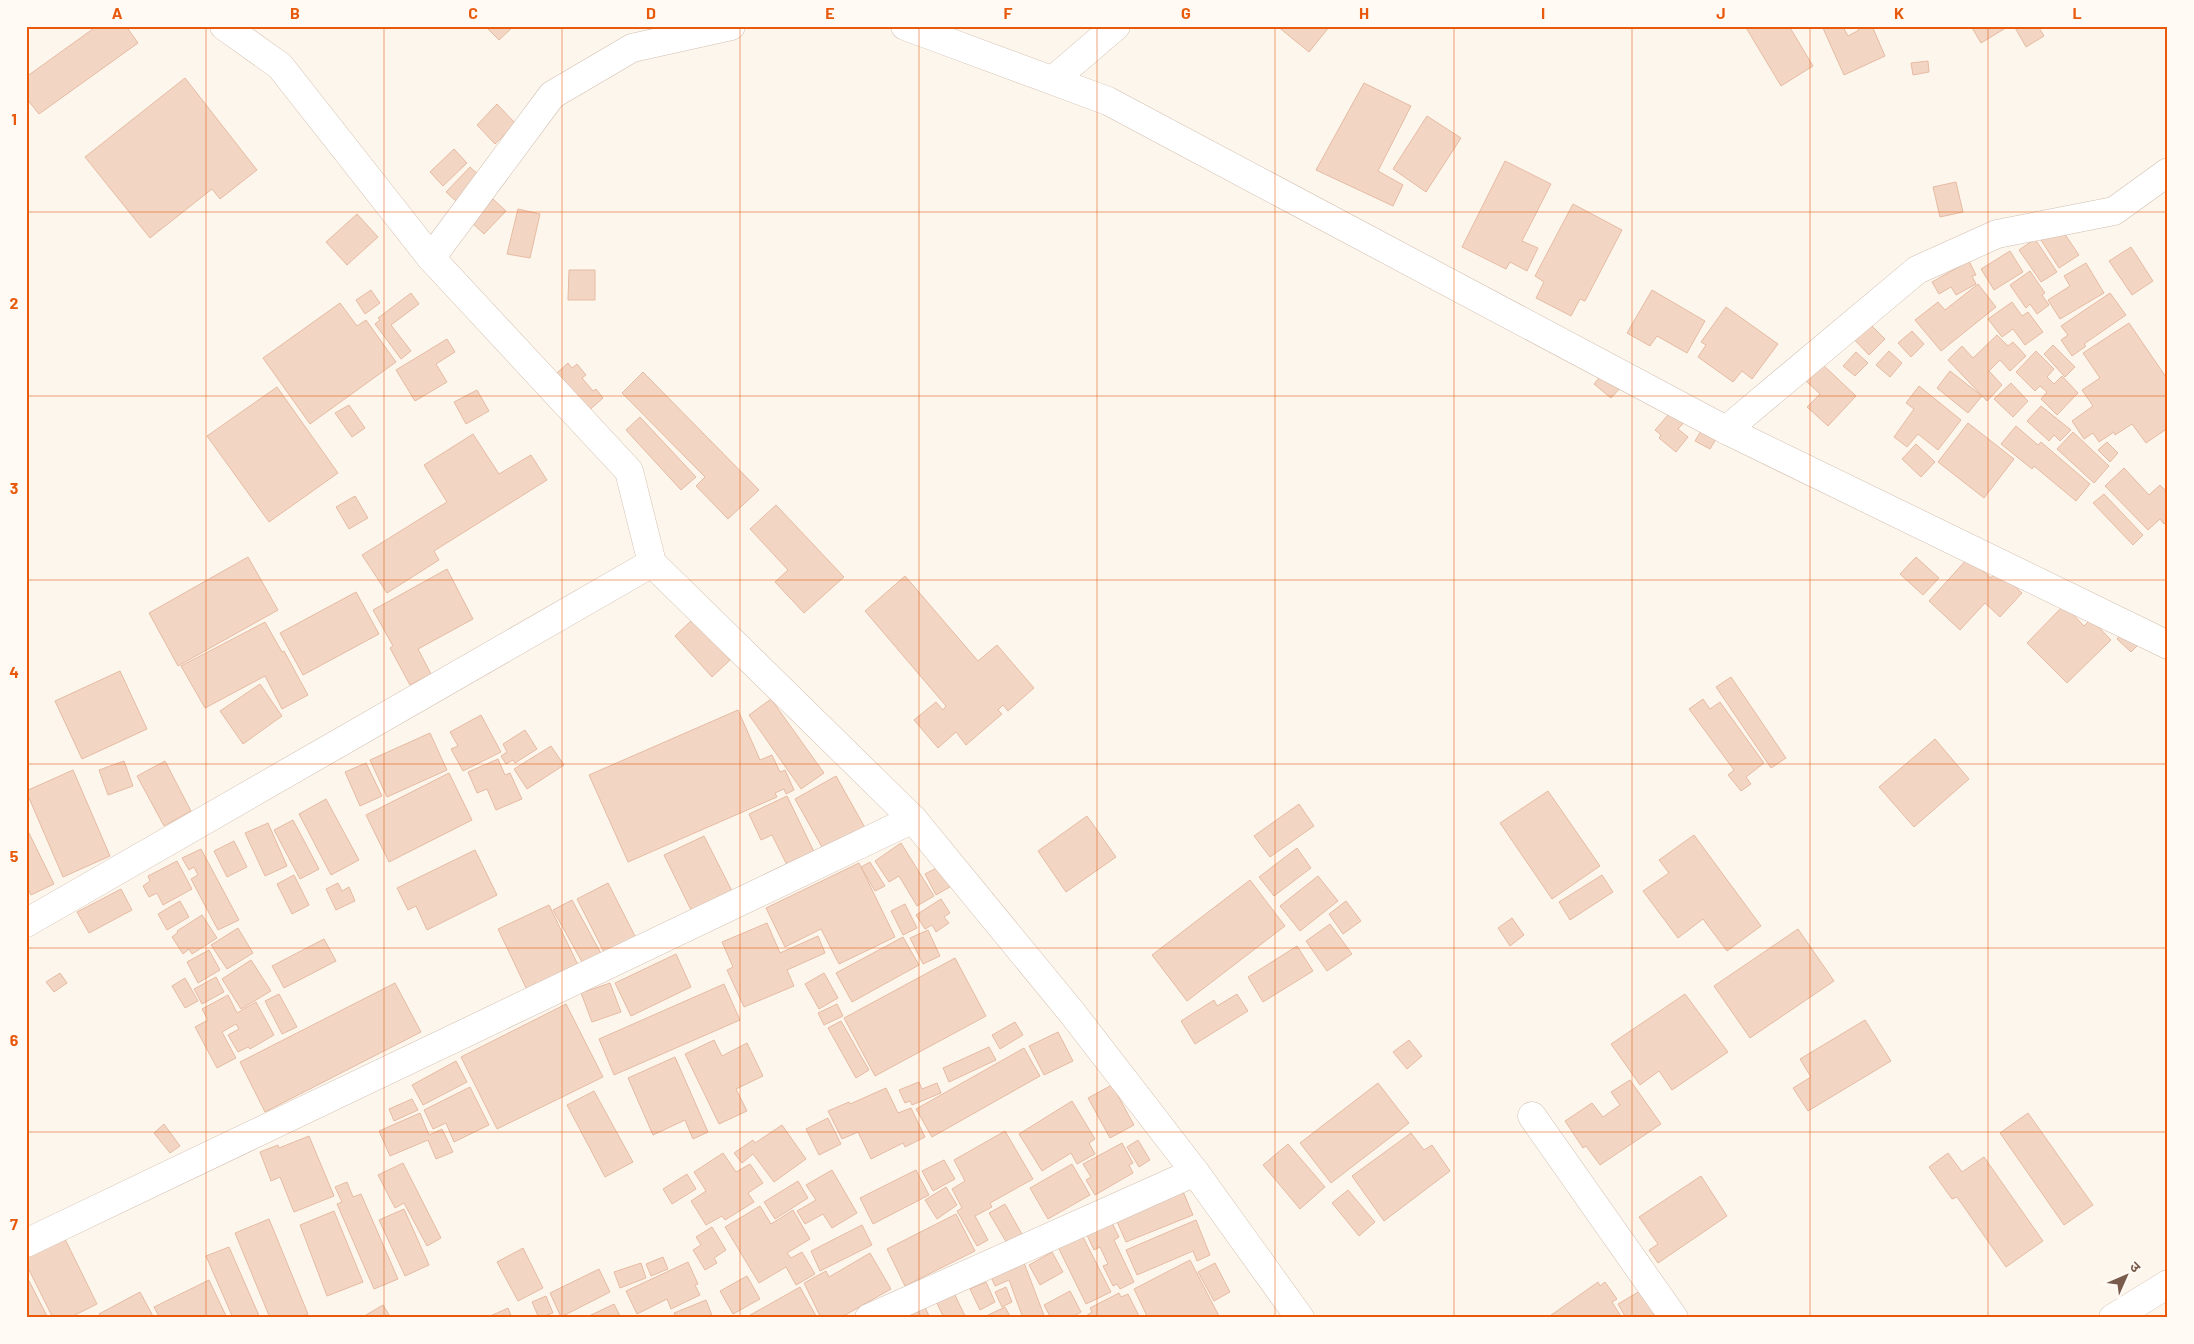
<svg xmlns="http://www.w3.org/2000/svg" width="2194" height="1344" viewBox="0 0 2194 1344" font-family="Barlow,'Noto Sans Devanagari',sans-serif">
<rect width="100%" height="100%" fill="#fdf6ec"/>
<g fill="#f3d5c3" stroke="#e6bba3">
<polygon points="97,26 126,26 138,43 39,114 26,98 26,77"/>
<polygon points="485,26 514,26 499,40"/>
<polygon points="1277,26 1330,26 1309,52"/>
<polygon points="1745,26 1789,26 1813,66 1781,86"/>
<polygon points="1822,26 1845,26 1843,27 1848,36 1859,30 1857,26 1872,26 1885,56 1844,75"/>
<polygon points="1971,26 2009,26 1981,43"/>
<polygon points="2014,26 2038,26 2044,36 2026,47"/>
<polygon points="1928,61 1929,72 1913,75 1911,63"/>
<polygon points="185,78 257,170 220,199 212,189 150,238 85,157"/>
<polygon points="1364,83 1411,106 1378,171 1403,185 1393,206 1316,170"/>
<polygon points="497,104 516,124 495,144 477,125"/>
<polygon points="1427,116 1461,138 1426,192 1393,169"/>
<polygon points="454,149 467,163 443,186 430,172"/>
<polygon points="1505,161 1551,184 1522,241 1538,248 1527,271 1510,262 1506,269 1462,247"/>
<polygon points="470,167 481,177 457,202 446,192"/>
<polygon points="1956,182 1963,212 1940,217 1933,187"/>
<polygon points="493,199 506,211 484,234 471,222"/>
<polygon points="1573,204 1622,230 1585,301 1580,299 1571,316 1536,298 1544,282 1535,276"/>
<polygon points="518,209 540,214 530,258 507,254"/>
<polygon points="357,214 378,237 347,265 326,242"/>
<polygon points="2058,224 2079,255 2059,268 2039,237"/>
<polygon points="2035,239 2057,272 2041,282 2019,250"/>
<polygon points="2131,247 2153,281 2132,295 2109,261"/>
<polygon points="2010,251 2023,272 1994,290 1981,269"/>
<polygon points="1969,261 1976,275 1972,276 1976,284 1956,295 1951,287 1939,294 1932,282"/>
<polygon points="2086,263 2104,293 2060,319 2048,300 2070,286 2064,276"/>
<polygon points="569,270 595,270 595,300 568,300"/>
<polygon points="2030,271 2045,293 2042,295 2049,305 2037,314 2030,304 2026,308 2010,285"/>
<polygon points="1978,284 1996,307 1941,351 1915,320 1938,302 1945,310"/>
<polygon points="371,290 380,303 365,314 356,300"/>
<polygon points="1652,290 1705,321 1687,353 1657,336 1650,346 1627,333"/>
<polygon points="411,293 419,304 391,325 411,351 401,359 375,324 380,320 378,318"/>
<polygon points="2110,293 2126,315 2084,344 2086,346 2072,356 2061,340 2068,335 2061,326"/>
<polygon points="2012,302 2022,316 2028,312 2043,332 2025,345 2013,329 2002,337 1988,319"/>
<polygon points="340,303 357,326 366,320 396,362 310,424 263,358"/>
<polygon points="1726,307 1778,344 1752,379 1742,371 1733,382 1698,357 1706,345 1701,342"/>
<polygon points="1865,319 1885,339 1869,355 1850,335"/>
<polygon points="2129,323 2168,380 2168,428 2146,443 2132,424 2115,435 2114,432 2099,442 2093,433 2084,439 2072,421 2093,406 2082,390 2100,378 2083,353"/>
<polygon points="1912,331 1924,344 1911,357 1898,343"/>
<polygon points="1997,335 2008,346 2013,342 2026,356 2010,371 2000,360 1989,371 2002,385 1987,401 1948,360 1962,346 1973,358"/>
<polygon points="447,339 455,352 436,364 447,382 415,401 396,370"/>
<polygon points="2053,345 2075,367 2065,377 2044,354"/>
<polygon points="1889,351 1902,363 1890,377 1876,365"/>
<polygon points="2036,351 2054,369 2047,377 2054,384 2062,376 2078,393 2057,415 2041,399 2047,392 2040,386 2035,391 2016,372"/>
<polygon points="1856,352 1868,363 1855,376 1843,366"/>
<polygon points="568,363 572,368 577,364 586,375 582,378 593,391 596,389 603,398 586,413 555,381 560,377 557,373"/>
<polygon points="1821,363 1856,396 1828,426 1807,407 1820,394 1805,380"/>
<polygon points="1605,371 1622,386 1611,398 1594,384"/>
<polygon points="1950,371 1982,396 1968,413 1937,388"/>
<polygon points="643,372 759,490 728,519 696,486 705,477 622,393"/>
<polygon points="2011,383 2028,401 2013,417 1994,399"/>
<polygon points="1919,386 1961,420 1938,450 1918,434 1907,447 1894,437 1914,409 1906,403"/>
<polygon points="277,387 338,473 269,522 207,436"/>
<polygon points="477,390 489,411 466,424 454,402"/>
<polygon points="349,405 365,428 352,437 335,413"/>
<polygon points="2041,406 2071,430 2060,441 2054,435 2049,441 2027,421"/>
<polygon points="1675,407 1688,418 1678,429 1688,437 1676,452 1659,438 1661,435 1655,430"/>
<polygon points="640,417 696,477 681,490 626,430"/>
<polygon points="1968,423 2014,459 1984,498 1938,462"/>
<polygon points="1704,426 1719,434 1710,449 1695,441"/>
<polygon points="2016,426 2038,445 2041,442 2090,484 2076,501 2034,466 2032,469 2001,444"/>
<polygon points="2073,432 2109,466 2094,483 2057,449"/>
<polygon points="473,434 499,474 531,455 547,480 434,551 439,560 387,593 362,555 447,502 424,465"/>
<polygon points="2107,442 2118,453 2110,462 2098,450"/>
<polygon points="1916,444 1935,462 1921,477 1902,459"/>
<polygon points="2124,468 2149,495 2160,485 2168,493 2168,520 2164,524 2160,519 2148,530 2105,486"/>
<polygon points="2104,494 2143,535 2133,545 2093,503"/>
<polygon points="355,496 368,518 349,529 336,507"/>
<polygon points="776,505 844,577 804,613 775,582 788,570 750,529"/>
<polygon points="248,557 278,610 178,666 149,613"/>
<polygon points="1916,557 1939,578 1923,595 1900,574"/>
<polygon points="1968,558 1991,578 1997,570 2022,593 2000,617 1985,603 1960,630 1929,601"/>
<polygon points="447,569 473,619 418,649 431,674 410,685 390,648 393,646 373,610"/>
<polygon points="905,576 978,661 997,645 1034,688 1008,711 1003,705 998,710 1002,714 966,745 956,732 938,748 914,720 936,702 943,710 946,706 865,611"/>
<polygon points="356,592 379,634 303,675 280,633"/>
<polygon points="2064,605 2084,626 2091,619 2111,640 2067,683 2027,643"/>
<polygon points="693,619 730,660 712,677 675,636"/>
<polygon points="265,622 282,652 284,651 308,695 282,709 265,676 205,708 181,666"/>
<polygon points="2123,632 2138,645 2131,652 2117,639"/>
<polygon points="120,671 147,729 82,759 55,701"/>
<polygon points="1731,677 1786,758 1771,768 1716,687"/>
<polygon points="260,684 282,716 243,744 220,711"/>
<polygon points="771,699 824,773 801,789 749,715"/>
<polygon points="1703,699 1710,709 1720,702 1764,763 1746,777 1751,784 1741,791 1728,775 1734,770 1689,709"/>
<polygon points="738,710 760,760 772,755 780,772 785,770 794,790 786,794 784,789 775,793 777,797 628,862 589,775"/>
<polygon points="481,715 501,752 463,771 451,749 458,746 450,732"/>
<polygon points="525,730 537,749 515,763 513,760 506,764 501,756 507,752 503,744"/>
<polygon points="430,733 447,770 387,797 370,760"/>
<polygon points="1935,739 1969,779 1914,827 1879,787"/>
<polygon points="551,746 564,765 527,789 514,769"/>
<polygon points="498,759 505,775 510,773 522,799 496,810 487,789 477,793 468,772"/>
<polygon points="124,761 133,786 108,795 99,770"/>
<polygon points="165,761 191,811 164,826 137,776"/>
<polygon points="366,763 382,796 360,806 345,772"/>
<polygon points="73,770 110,856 63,877 26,791"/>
<polygon points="449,773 472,820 389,862 366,815"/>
<polygon points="836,776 868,833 827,856 795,799"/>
<polygon points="1548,791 1600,866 1552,899 1500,823"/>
<polygon points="787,796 818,860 791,873 772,835 761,840 749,814"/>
<polygon points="326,799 359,860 331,875 299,814"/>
<polygon points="1299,804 1314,826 1270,857 1254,836"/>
<polygon points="1087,816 1116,857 1066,892 1038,851"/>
<polygon points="293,820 319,869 300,879 274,830"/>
<polygon points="268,823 287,866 265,876 245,833"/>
<polygon points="26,827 54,884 31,895 26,885"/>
<polygon points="1694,835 1761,926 1727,951 1703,919 1678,938 1643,891 1669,873 1659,860"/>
<polygon points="704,836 733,893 692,912 664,855"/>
<polygon points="234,841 247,867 227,877 214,851"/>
<polygon points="901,843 934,896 917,906 899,876 889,882 875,861"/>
<polygon points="1297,848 1311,868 1274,896 1259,877"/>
<polygon points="201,849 239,920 218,930 191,879 198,875 194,867 189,870 182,858"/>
<polygon points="475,850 497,895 427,930 416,906 408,910 397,888"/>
<polygon points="177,861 192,889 163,905 157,893 149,897 143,886 150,881 148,876"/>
<polygon points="870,862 885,886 875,891 861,867"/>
<polygon points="859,863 895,937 839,964 821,929 785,947 766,908"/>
<polygon points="944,864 955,884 936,895 925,874"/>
<polygon points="294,875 309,905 292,914 277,884"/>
<polygon points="1602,875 1613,892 1570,920 1559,902"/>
<polygon points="1318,876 1338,901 1300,931 1280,906"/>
<polygon points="1250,880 1285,926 1187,1001 1152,955"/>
<polygon points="338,883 342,891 349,887 355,901 336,910 326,889"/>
<polygon points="608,883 636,938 605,954 577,899"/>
<polygon points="121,889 132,910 89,933 77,912"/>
<polygon points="941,899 950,913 944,917 949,923 936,932 932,925 925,929 916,915"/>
<polygon points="572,900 604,959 586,969 553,910"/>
<polygon points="180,901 189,917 167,930 158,914"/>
<polygon points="1346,901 1361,921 1343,934 1329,914"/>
<polygon points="905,904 917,928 903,935 891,911"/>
<polygon points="549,905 579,967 528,992 498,929"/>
<polygon points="202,915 217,938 192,954 189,949 183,954 172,937 178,932 177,931"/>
<polygon points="1512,918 1524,935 1510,946 1498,928"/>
<polygon points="767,923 780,953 818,936 825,953 787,970 794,986 744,1007 727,970 733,967 722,942"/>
<polygon points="1330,924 1352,954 1327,971 1306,941"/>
<polygon points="238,928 253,953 227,969 211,945"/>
<polygon points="1798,929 1834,981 1750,1038 1714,986"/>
<polygon points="928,930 940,956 923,964 910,938"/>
<polygon points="903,937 919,965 852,1002 836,973"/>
<polygon points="324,939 336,961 284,988 272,966"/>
<polygon points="1297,946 1313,971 1263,1002 1248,977"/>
<polygon points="209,950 220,970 198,983 187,962"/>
<polygon points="676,954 691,987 631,1016 615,983"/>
<polygon points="955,958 986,1016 875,1076 844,1018"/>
<polygon points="251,960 271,991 241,1009 222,979"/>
<polygon points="60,973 67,983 54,992 46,982"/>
<polygon points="824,973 838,998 819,1009 805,984"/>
<polygon points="216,977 224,992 202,1004 194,989"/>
<polygon points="185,978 198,1001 185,1008 172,986"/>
<polygon points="395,983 421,1032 265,1112 240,1062"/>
<polygon points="610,983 621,1012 592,1022 581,993"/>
<polygon points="724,984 740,1020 614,1075 599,1039"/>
<polygon points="279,994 297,1027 282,1034 265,1001"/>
<polygon points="1237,994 1248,1011 1195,1044 1181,1021 1214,1000 1217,1006"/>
<polygon points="1685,994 1728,1052 1672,1090 1659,1071 1640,1085 1611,1044"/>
<polygon points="228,995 237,1013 256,1002 274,1035 250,1049 248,1047 238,1052 228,1035 239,1029 236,1024 222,1032 236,1058 217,1068 195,1027 208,1020 202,1009"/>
<polygon points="566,1004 603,1077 497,1129 461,1057"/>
<polygon points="837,1004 843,1016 824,1025 818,1013"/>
<polygon points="1865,1020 1891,1061 1808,1111 1793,1088 1811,1077 1800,1059"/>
<polygon points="841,1021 869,1070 856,1078 828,1028"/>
<polygon points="1015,1022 1023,1035 1000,1049 992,1035"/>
<polygon points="1058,1032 1073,1061 1044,1075 1029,1046"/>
<polygon points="714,1040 722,1056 747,1043 763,1076 736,1089 747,1111 719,1124 685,1054"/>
<polygon points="1409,1040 1422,1056 1407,1069 1393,1052"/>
<polygon points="989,1047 996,1060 949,1082 943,1068"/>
<polygon points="1024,1048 1040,1076 932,1137 916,1109"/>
<polygon points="675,1057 708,1132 693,1139 685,1120 653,1135 628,1078"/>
<polygon points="456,1061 467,1082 423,1105 412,1085"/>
<polygon points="1630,1080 1661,1124 1600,1165 1586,1146 1583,1148 1565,1121 1592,1103 1603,1117 1620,1105 1611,1092"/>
<polygon points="919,1082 922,1089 937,1083 941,1093 912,1105 910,1101 905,1103 899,1090"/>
<polygon points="1378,1083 1409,1123 1331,1183 1300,1143"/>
<polygon points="1112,1085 1134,1125 1110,1138 1088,1098"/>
<polygon points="470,1087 489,1125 454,1142 446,1123 433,1129 424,1110"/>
<polygon points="886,1088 898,1113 911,1108 925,1137 905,1147 903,1143 871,1159 858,1132 842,1139 828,1111 849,1102 850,1104"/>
<polygon points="594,1091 633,1162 605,1177 567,1105"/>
<polygon points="412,1099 418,1110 394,1121 389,1109"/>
<polygon points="1072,1101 1095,1139 1089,1143 1095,1154 1077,1164 1071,1153 1042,1171 1019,1134"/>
<polygon points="420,1113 429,1135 442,1129 453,1152 436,1159 428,1140 390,1156 379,1131"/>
<polygon points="2028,1113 2093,1205 2064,1225 2000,1133"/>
<polygon points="828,1118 841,1144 819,1155 806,1129"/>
<polygon points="164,1124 180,1146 170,1153 154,1133"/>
<polygon points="782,1125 806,1159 774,1182 753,1154 742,1163 734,1153 753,1140 755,1143"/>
<polygon points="1005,1131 1033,1179 990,1203 992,1207 975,1216 988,1240 977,1246 957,1211 962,1208 952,1189 965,1181 954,1160"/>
<polygon points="1411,1133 1424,1150 1432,1145 1450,1171 1384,1221 1352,1176"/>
<polygon points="309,1136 334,1196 294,1212 280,1177 271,1181 260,1152 278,1145 279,1148"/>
<polygon points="1138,1140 1150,1160 1139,1167 1127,1147"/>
<polygon points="1122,1143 1133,1163 1129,1165 1133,1173 1095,1195 1086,1180 1091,1177 1083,1164"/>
<polygon points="1288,1144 1325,1187 1300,1209 1263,1165"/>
<polygon points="723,1153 736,1172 750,1164 763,1183 748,1193 754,1202 725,1220 722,1216 706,1225 691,1201 706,1191 694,1172"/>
<polygon points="1948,1153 1962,1172 1984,1157 2043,1241 2006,1267 1957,1197 1952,1199 1929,1167"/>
<polygon points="944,1160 955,1179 933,1191 922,1171"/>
<polygon points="403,1163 441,1238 427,1246 404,1203 395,1208 378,1175"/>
<polygon points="1072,1164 1090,1195 1048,1219 1030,1188"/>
<polygon points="832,1170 857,1213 832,1228 823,1214 805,1224 797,1211 816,1200 806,1185"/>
<polygon points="916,1170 929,1195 873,1224 860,1198"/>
<polygon points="687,1174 696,1189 672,1204 663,1189"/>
<polygon points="1701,1176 1727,1216 1658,1263 1649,1250 1658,1244 1639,1217"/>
<polygon points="798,1181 808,1198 775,1219 764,1202"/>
<polygon points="347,1182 353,1197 361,1194 398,1279 374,1289 337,1204 342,1202 335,1187"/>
<polygon points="946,1187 957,1205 937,1219 925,1200"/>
<polygon points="1181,1187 1193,1215 1126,1242 1114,1215"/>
<polygon points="1348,1190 1375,1222 1359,1236 1332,1203"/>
<polygon points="1005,1204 1023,1236 1008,1245 989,1213"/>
<polygon points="760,1206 771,1224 793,1210 810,1239 787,1253 791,1258 802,1252 815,1274 796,1285 786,1267 759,1283 725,1227"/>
<polygon points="404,1209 429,1265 405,1276 379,1220"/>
<polygon points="334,1211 363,1282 327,1296 300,1225"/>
<polygon points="956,1214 975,1251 905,1286 887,1249"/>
<polygon points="269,1219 308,1314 298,1318 270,1318 235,1233"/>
<polygon points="1110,1219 1119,1237 1114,1240 1134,1282 1120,1289 1117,1284 1113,1286 1103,1266 1108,1264 1100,1247 1094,1250 1085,1231"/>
<polygon points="1196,1220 1210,1255 1197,1261 1193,1251 1137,1275 1126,1250"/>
<polygon points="862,1225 872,1245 820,1271 811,1251"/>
<polygon points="712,1227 726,1250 714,1258 717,1263 705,1270 693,1250 701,1245 696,1237"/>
<polygon points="1082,1235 1111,1292 1086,1304 1058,1247"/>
<polygon points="65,1239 97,1304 69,1318 53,1318 26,1264 26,1257"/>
<polygon points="229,1247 260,1318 233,1318 206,1256"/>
<polygon points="523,1248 543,1288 518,1301 497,1262"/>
<polygon points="1052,1252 1063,1272 1040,1285 1029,1265"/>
<polygon points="870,1253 891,1289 840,1318 821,1318 804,1283 826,1271 829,1277"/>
<polygon points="663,1257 668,1269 651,1276 646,1264"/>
<polygon points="1023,1260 1045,1318 1023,1318 1009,1280 995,1286 990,1274"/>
<polygon points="1190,1260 1220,1318 1148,1318 1134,1289"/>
<polygon points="688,1262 698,1284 695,1285 700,1295 671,1309 667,1299 637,1314 626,1291"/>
<polygon points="641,1263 646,1278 620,1288 614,1272"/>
<polygon points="1215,1263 1230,1292 1214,1301 1198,1272"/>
<polygon points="599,1269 610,1292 561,1317 550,1293"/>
<polygon points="26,1275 48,1318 26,1318"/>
<polygon points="747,1276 760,1299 733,1314 720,1291"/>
<polygon points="209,1280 227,1318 160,1318 154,1307"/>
<polygon points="986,1282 995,1302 980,1310 970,1289"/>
<polygon points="1598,1282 1600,1286 1605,1282 1617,1299 1612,1302 1622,1318 1547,1318"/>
<polygon points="800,1287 816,1316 813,1318 745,1318"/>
<polygon points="1006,1287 1012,1302 1002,1307 995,1292"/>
<polygon points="953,1291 966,1318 944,1318 935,1299"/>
<polygon points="1070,1291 1081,1312 1071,1318 1051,1318 1044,1305"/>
<polygon points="1640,1291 1657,1318 1626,1318 1618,1304"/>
<polygon points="140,1292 154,1318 101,1318 99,1314"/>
<polygon points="1119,1293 1121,1297 1128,1294 1140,1318 1083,1318 1092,1312 1090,1308"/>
<polygon points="546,1296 553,1313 539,1318 532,1302"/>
<polygon points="706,1300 713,1318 676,1318 674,1313"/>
<polygon points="923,1303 930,1318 903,1318"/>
<polygon points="614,1304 621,1318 585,1318"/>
<polygon points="383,1305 391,1318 361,1318"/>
<polygon points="1005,1307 1011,1318 982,1318"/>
<polygon points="508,1308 512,1318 486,1318"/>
</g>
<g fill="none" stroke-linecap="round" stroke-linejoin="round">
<g stroke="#d1beb0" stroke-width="29">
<g id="street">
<polyline points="905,26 1108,101 1726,430 2168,645"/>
<polyline points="1053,80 1116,26"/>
<polyline points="431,258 552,95 632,48 731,26"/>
<polyline points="1726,430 1917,270 1997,234 2114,211 2168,172"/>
<polyline points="26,923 652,563"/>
<polyline points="1532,1116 1674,1318"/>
<polyline points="26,1243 913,819"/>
<polyline points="869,1318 1195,1172"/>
<polyline points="2113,1318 2168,1284"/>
</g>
</g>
<g stroke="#d6c0b0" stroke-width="29">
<polyline id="secondary" points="224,26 280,66 431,258 629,471 652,563 913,819 1073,1014 1195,1172 1300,1318"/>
</g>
<use href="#street" stroke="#fff" stroke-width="28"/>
<use href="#secondary" stroke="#fff" stroke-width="28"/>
</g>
<path fill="none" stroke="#e8590c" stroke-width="1" stroke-opacity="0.55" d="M206,26V1318M384,26V1318M562,26V1318M740,26V1318M919,26V1318M1097,26V1318M1275,26V1318M1454,26V1318M1632,26V1318M1810,26V1318M1988,26V1318M26,212H2168M26,396H2168M26,580H2168M26,764H2168M26,948H2168M26,1132H2168"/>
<rect width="2194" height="1344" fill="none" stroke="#fffaf3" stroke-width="55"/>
<g transform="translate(2126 1276) rotate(45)" stroke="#fffaf3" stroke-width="4" paint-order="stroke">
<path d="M0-4L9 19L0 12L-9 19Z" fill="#7a5c4d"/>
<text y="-8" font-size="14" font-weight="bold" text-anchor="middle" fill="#7a5c4d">उ</text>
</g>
<rect x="28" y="28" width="2138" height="1288" fill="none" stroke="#e8590c" stroke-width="2"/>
<g font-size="16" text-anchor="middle" font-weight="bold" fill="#e8590c">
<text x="117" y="19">A</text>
<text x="295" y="19">B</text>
<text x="473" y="19">C</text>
<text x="651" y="19">D</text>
<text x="830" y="19">E</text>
<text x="1008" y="19">F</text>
<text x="1186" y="19">G</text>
<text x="1364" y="19">H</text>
<text x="1543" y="19">I</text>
<text x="1721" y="19">J</text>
<text x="1899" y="19">K</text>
<text x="2077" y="19">L</text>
<text x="14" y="125">1</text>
<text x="14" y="309">2</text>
<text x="14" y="494">3</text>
<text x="14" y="678">4</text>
<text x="14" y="862">5</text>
<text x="14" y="1046">6</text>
<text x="14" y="1230">7</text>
</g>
</svg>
